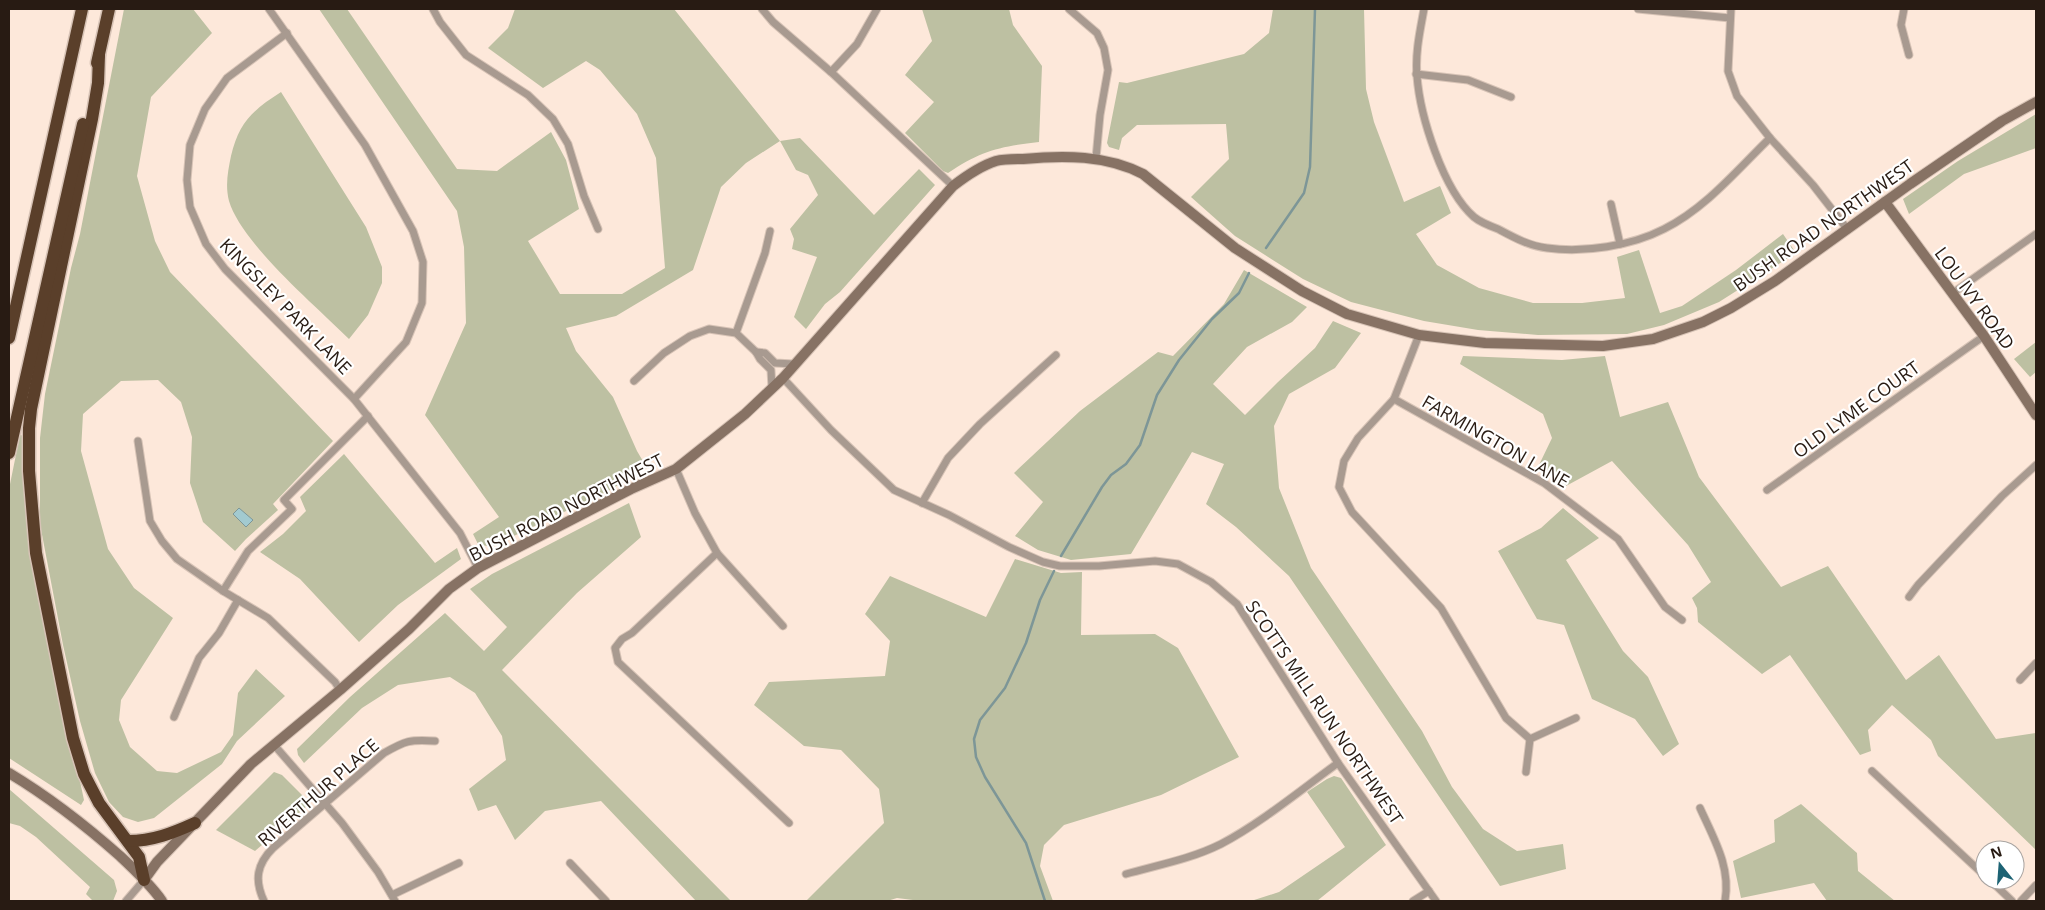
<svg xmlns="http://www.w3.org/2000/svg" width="2045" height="910" viewBox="0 0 2045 910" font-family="'Open Sans',sans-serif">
<rect width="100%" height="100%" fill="#fde8da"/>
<g fill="#bdc0a2">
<polygon points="124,9 193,9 212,33 151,97 137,176 155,241 170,272 333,441 273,504 278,510 246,539 235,551 203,522 190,483 192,437 181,402 158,380 121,381 83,414 81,451 108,549 134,588 173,618 121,700 119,720 130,747 157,771 177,773 221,752 233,735 238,693 256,669 285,696 237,741 222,764 154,818 138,822 123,817 109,802 95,773 80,721 63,645 40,524 40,438 45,394 71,268 80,234"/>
<polygon points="319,9 347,9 457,169 497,171 551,132 566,160 579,209 528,241 560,294 622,294 665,268 656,158 637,114 600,70 586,61 543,88 488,48 508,28 515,9 674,9 780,141 800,138 874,215 919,169 935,185 840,292 825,304 806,329 794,317 817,257 792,249 794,239 790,229 818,195 808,175 796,170 780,141 746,163 721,187 693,270 616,316 566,328 576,351 613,397 637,451 647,468 610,490 491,547 478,544 473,534 499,517 425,415 466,323 464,247 457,211"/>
<path d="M922,9H1009L1013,25L1042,66L1039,142C1001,146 980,151 948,173L943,171L905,133L934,102L905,75L932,41Z"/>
<polygon points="1273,9 1364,9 1366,89 1374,122 1404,202 1440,186 1451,213 1416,234 1437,265 1479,288 1533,303 1582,303 1625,298 1617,257 1639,250 1660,313 1682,306 1736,270 1783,234 1796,253 1719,302 1664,325 1627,334 1538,335 1478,330 1424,321 1351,302 1303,279 1235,236 1191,197 1229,159 1226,124 1137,125 1122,138 1119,150 1109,147 1107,143 1119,82 1127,83 1244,54 1269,33"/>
<path d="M281,92L366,227L382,267V283L368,315L349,339C316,306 242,244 229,201C225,185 228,171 231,156C239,122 253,110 281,92Z"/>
<polygon points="2036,114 2036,148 1964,174 1909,214 1903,199 1958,161"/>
<polygon points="1244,270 1307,307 1292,322 1247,347 1213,384 1245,415 1278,382 1315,348 1333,321 1361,333 1335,368 1289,394 1274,426 1279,488 1311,568 1422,731 1452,787 1483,829 1517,851 1563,844 1566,869 1500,886 1289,576 1236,527 1206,504 1224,464 1192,452 1131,554 1071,560 1038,550 1015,536 1043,502 1014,473 1080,411 1158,352 1173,356 1224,304"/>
<polygon points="2036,342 2036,372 2030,377 2014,359"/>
<polygon points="1463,356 1562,360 1605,356 1620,417 1668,402 1699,477 1781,587 1828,566 1906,680 1939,655 1996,739 2036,733 2036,850 1938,756 1931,740 1892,705 1868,730 1871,751 1860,755 1790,655 1762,674 1698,622 1697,608 1692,598 1711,582 1688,545 1612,461 1566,486 1538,467 1552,438 1543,414 1460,364"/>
<polygon points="20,435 25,436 44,613 84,800 81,805 9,758 9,489"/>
<polygon points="344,454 435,563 457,548 461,559 398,605 359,642 300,579 260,552 283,534 306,511 300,497"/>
<polygon points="629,503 641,537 577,593 502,670 731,901 696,901 601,801 545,811 515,840 496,805 478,811 469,789 506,760 502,736 475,693 450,677 398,685 362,708 304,763 298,755 297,749 350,697 445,613 484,651 507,627 470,589 492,574"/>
<polygon points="1563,508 1599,538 1566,560 1623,651 1648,677 1679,744 1663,756 1635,719 1592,699 1564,625 1537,619 1498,551 1541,528"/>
<polygon points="1015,559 1061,573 1082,572 1081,635 1155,634 1178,648 1239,757 1161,795 1064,825 1044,845 1040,866 1053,901 921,901 897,898 887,901 806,901 884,823 879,789 841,750 804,746 754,705 769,682 885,676 890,641 865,614 890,576 986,617"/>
<polygon points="274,772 282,775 307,800 307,806 255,851 216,830"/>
<polygon points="1334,776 1341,778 1386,845 1317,901 1251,901 1279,892 1345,847 1307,792 1327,779"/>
<polygon points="9,789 114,880 117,891 113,901 93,901 86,894 90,887 36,837 20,826 9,823"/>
<polygon points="1801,804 1857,853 1858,871 1895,901 1827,901 1814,883 1741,898 1733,861 1775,842 1774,820"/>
</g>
<polygon fill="#a2cad0" stroke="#7d9697" points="239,508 253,520 246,527 233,514"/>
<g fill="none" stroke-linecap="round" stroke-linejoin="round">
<g stroke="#7d9697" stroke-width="2.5">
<polyline points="1266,248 1304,193 1310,167 1315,9"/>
<polyline points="1061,556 1102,487 1111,475 1126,464 1140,445 1157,395 1179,360 1212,319 1239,293 1249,273"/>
<polyline points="1045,901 1026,843 985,777 976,757 974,739 980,720 1005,688 1026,643 1040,600 1054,571"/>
</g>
<g stroke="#d7c3b6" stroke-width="9">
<g id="street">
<polyline points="269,9 365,145 413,231 423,262 422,303 406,342 354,399"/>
<polyline points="433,9 440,22 466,55 528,95 553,119 568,144 584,196 598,229"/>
<polyline points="762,9 773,22 831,72 953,186"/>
<polyline points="1069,9 1097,33 1104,48 1108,70 1100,115 1096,158"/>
<path d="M1424,9C1420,31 1415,53 1417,76C1420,116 1443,190 1474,217C1480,222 1490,226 1498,229C1513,237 1529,246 1547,248C1584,253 1631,246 1664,229C1706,208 1737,170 1770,138"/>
<polyline points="1638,9 1730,18"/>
<polyline points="1731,9 1728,71 1737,96 1770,138 1813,185 1848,230"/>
<polyline points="1904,9 1901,25 1909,55"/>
<polyline points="287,33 227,78 205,109 190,145 187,180 190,207 206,244 225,269 354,399 460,533 478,568"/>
<polyline points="831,72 857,44 877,9"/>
<polyline points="1416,74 1468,80 1511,97"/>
<polyline points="1611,204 1620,244"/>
<polyline points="1953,293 2036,234"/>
<polyline points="736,333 765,253 770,231"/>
<polyline points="1419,335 1394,399 1358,438 1344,461 1339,487 1352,512 1441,608 1506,718 1530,739 1576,718"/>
<polyline points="756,352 765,353 775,363 794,364"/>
<polyline points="783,378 831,430 894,490 949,515 1009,547 1043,562 1060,566 1099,566 1155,561 1178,564 1211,582 1237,604 1338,763 1436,901"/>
<polyline points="634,381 664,353 690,336 709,329 736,333 756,352 760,359 771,370 772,388"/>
<polyline points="1394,399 1544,483 1618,539 1665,607 1682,620"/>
<polyline points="138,441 150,521 162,541 177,559 223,591 268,618 335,682 340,690"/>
<polyline points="676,469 695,513 717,553 783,626"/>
<polyline points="1767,490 1984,336"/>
<polyline points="922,503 948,458 980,424 1056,355"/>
<polyline points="717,553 632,633 622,639 615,648 618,662 789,823"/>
<polyline points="223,591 248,551 292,509 284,500 368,416"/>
<polyline points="1909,597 1918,585 2002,496 2036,465"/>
<polyline points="2020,680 2036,663"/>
<polyline points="174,717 199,658 219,633 238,600"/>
<polyline points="275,746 342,823 378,872 395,901"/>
<polyline points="1872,771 1985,876"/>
<polyline points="1526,772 1530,739"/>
<path d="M1700,808C1714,839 1731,867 1725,901"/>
<polyline points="570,863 606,901"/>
<path d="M1126,874C1158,865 1191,859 1221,844C1261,823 1302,789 1338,763"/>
<polyline points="1990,880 2012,901"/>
<polyline points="392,895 459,863"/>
<polyline points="126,901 144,880"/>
<path d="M264,901C254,880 257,864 273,848L384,753C405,741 410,739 435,741"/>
<polyline points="1413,901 1429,891"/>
<polyline points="2021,901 2036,885"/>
</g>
</g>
<g stroke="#d7c3b6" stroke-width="12">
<g id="secondary">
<polyline points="1885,202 1984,336 2036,415"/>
<path d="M9,773C49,797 85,825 120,856C135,870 151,885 162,901"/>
<path d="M144,880L157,862L251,764L340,690L409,629L449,589L478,568L631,489L676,469L745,414L783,378L953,186C966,176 980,166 996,161C1004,159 1014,159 1023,159C1064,155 1106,155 1143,174L1235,248L1302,291L1347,314L1419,335L1485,343L1603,346L1653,339L1703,322L1731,308L1775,281L1910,184L2002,121L2036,102"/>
</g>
</g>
<g stroke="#d7c3b6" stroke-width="15">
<g id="highway">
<polyline points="99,55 98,83 92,119 31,409 29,428 29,471 36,553 73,738 84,774 99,803 139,857 144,880"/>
<polyline points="97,63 109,9"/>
<polyline points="9,338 82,9"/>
<polyline points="9,453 83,124"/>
<path d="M128,841C153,841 173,833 195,823"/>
</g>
</g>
<use href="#street" stroke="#a89a90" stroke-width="7"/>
<use href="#secondary" stroke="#877264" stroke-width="10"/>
<use href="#highway" stroke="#5a3f2a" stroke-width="12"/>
</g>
<g text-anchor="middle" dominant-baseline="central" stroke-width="4.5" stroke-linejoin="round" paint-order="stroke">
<g font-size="18" fill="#281b13" stroke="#fff">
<text transform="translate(1823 225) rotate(-35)">BUSH ROAD NORTHWEST</text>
<text transform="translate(1975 298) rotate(54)">LOU IVY ROAD</text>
<text transform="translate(286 306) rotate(46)">KINGSLEY PARK LANE</text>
<text transform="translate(1856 409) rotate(-36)">OLD LYME COURT</text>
<text transform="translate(1496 441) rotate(30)">FARMINGTON LANE</text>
<text transform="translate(566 507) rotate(-27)">BUSH ROAD NORTHWEST</text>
<text transform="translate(1325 712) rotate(56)">SCOTTS MILL RUN NORTHWEST</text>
<text transform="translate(318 792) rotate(-41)">RIVERTHUR PLACE</text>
</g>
</g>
<rect width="2045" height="910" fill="none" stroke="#281b13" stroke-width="20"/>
<g transform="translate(2000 865) rotate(343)"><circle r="24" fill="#ffffff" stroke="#a9a4a1"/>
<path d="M0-4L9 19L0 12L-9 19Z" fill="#1d6374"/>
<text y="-8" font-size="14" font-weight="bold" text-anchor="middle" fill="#281b13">N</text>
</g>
</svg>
